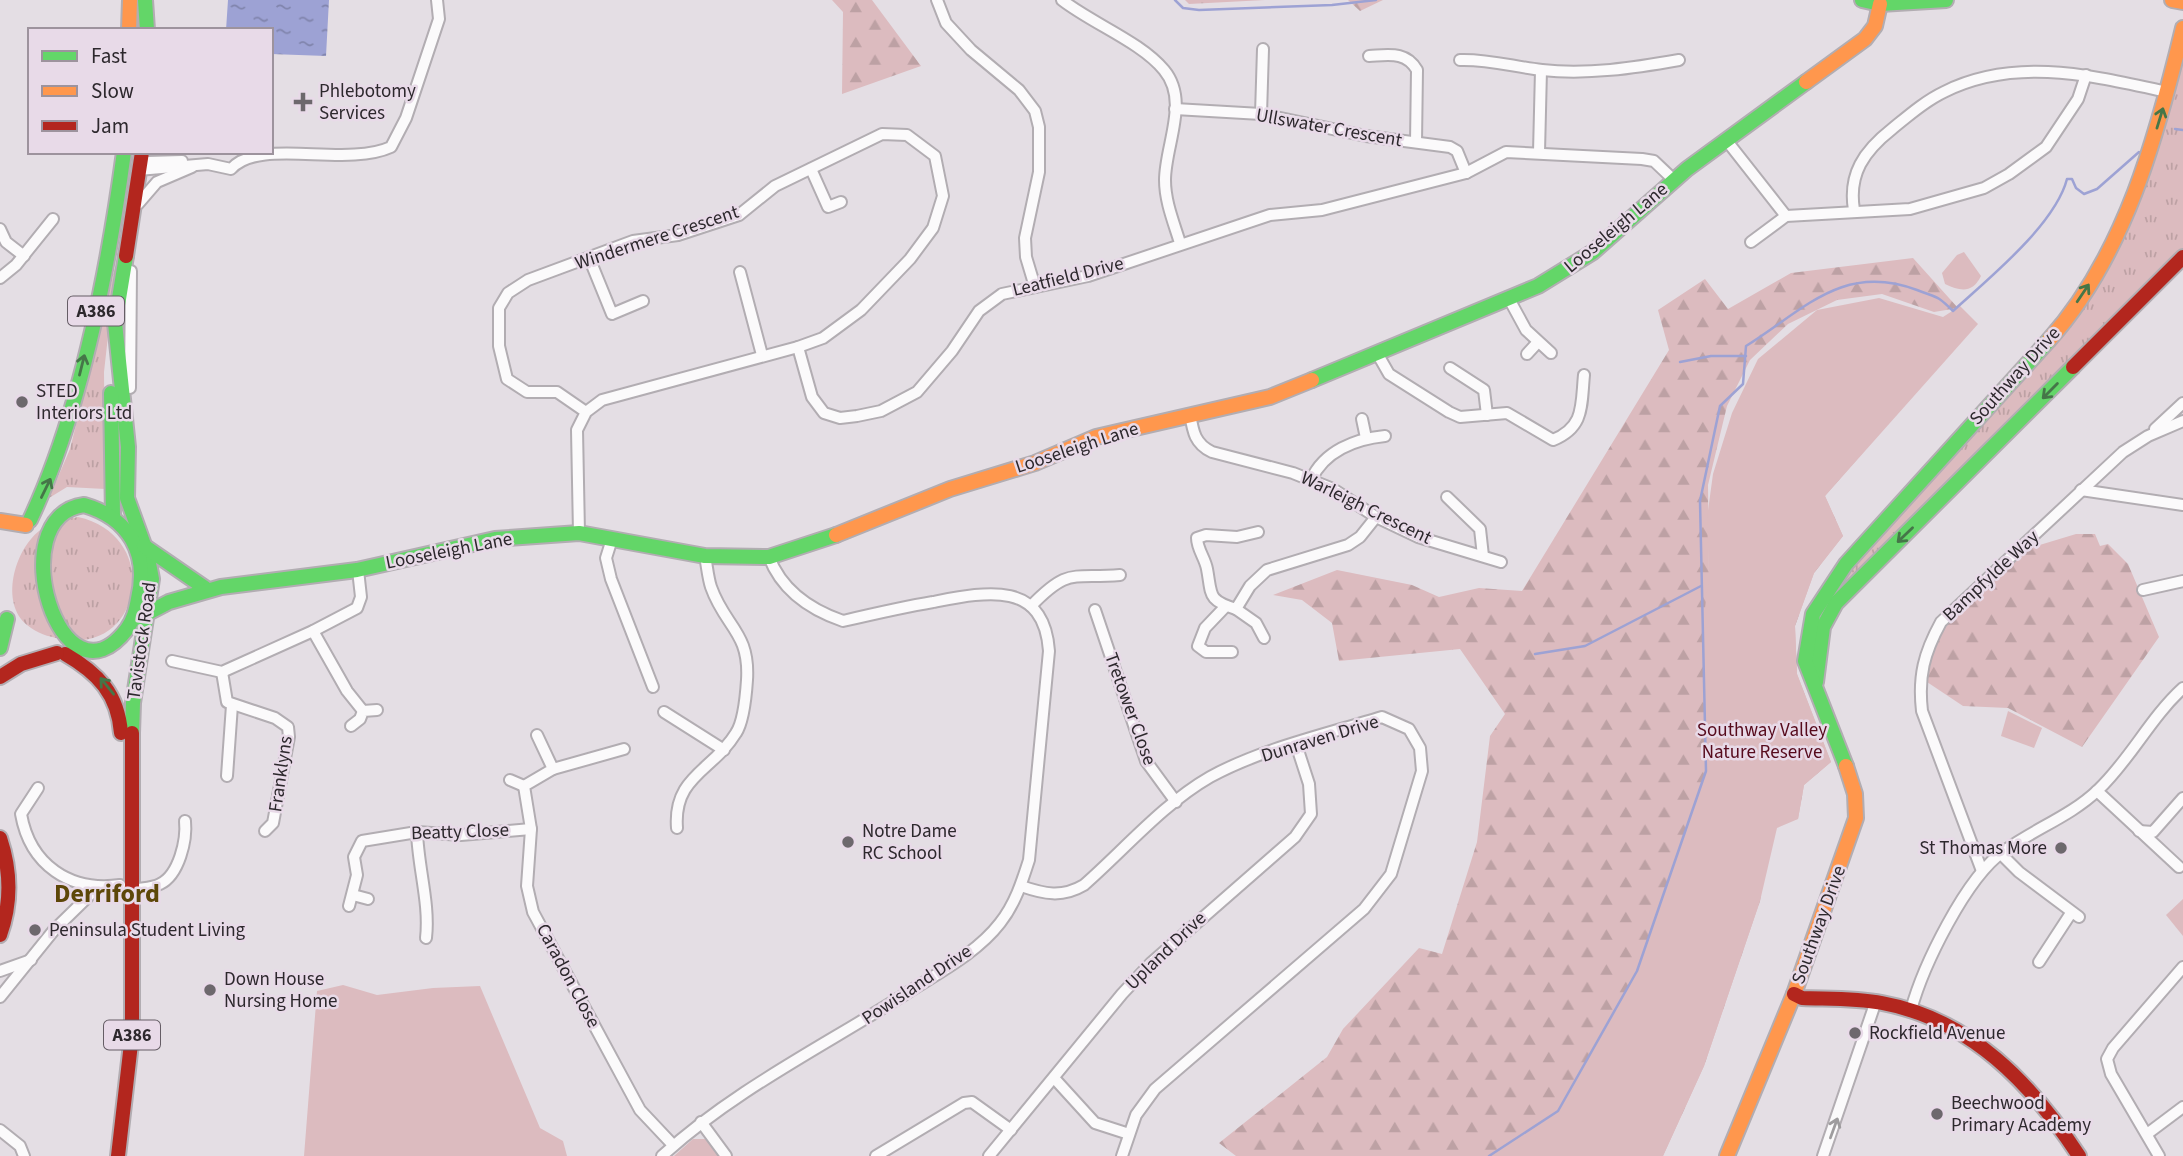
<svg xmlns="http://www.w3.org/2000/svg" width="2183" height="1156" viewBox="0 0 2183 1156" font-family="'Source Sans 3',sans-serif">
<defs>
<pattern id="grass-tufts" width="24" height="20" patternUnits="userSpaceOnUse" patternTransform="scale(1.75)"><rect width="24" height="20" fill="#dcbbbf"/><path d="M3 7l-1-3M5 7V3M7 7l1-3M15 17l-1-3M17 17v-4M19 17l1-3" fill="none" stroke="#bda1a4"/></pattern>
<pattern id="forest-firs" width="22" height="20" patternUnits="userSpaceOnUse" patternTransform="scale(1.75)"><rect width="22" height="20" fill="#dcbbbf"/><path d="M5 1l3.5 6h-7zM16 11l3.5 6h-7z" fill="#bda1a4"/></pattern>
<pattern id="water-ripples" width="26" height="14" patternUnits="userSpaceOnUse" patternTransform="scale(1.75)"><rect width="26" height="14" fill="#9da2d4"/><path d="M2 4q2-2 4 0t4 0M15 11q2-2 4 0t4 0" fill="none" stroke="#8084ac"/></pattern>
</defs>
<rect width="100%" height="100%" fill="#e4dee4"/>
<g fill="url(#grass-tufts)">
<polygon points="2183,44 2183,249 1830,600 1832,576 1890,515 2109,260"/>
<polygon points="116,264 104,372 105,489 67,487 49,498 70,449"/>
<path d="M78,517C162,535 144,655 61,639C47,636 38,634 27,625C0,603 14,551 39,531C49,522 65,520 78,517Z"/>
</g>
<g fill="url(#forest-firs)">
<polygon points="832,0 872,0 921,66 842,94 843,12"/>
<polygon points="1185,0 1265,0 1189,4"/>
<polygon points="1348,0 1383,0 1360,11"/>
<polygon points="1913,258 1958,308 1934,312 1882,294 1837,300 1788,324 1750,360 1727,406 1708,485 1709,576 1871,443 1825,496 1843,536 1814,573 1795,626 1797,674 1831,762 1804,785 1798,819 1769,823 1760,901 1704,1066 1663,1156 1236,1156 1219,1143 1327,1057 1343,1029 1419,948 1442,954 1477,842 1490,736 1505,714 1460,649 1339,661 1332,623 1302,600 1273,595 1337,570 1412,585 1439,597 1479,588 1522,591 1669,350 1658,310 1705,279 1728,309 1791,273"/>
<polygon points="2076,534 2095,534 2100,546 2108,544 2128,564 2159,637 2082,747 2008,708 1963,706 1924,680 1938,630 2006,566 2033,547"/>
</g>
<g fill="#dcbbbf">
<path d="M1964,252L1981,276C1972,294 1960,291 1945,284L1942,273L1957,255Z"/>
<polygon points="1879,298 1943,317 1960,306 1978,324 1825,496 1843,536 1814,573 1795,626 1797,674 1831,762 1804,785 1798,819 1777,828 1760,901 1704,1066 1663,1156 1489,1156 1558,1111 1637,971 1706,771 1703,623 1709,577 1707,518 1713,474 1732,413 1758,359 1817,310"/>
<polygon points="2008,711 2042,728 2034,748 2001,736"/>
<polygon points="2183,899 2183,936 2166,915"/>
<polygon points="343,985 377,995 433,988 480,986 540,1128 563,1141 567,1156 304,1156 317,991"/>
<polygon points="693,1139 705,1139 720,1156 674,1156"/>
</g>
<polygon fill="url(#water-ripples)" points="228,0 329,0 326,56 271,54 271,30 226,30"/>
<g fill="none" stroke-linecap="round" stroke-linejoin="round">
<g stroke="#9da2d4" stroke-width="2.5">
<polyline points="1175,0 1183,8 1199,10 1332,5 1376,0"/>
<polyline points="2175,129 2183,130"/>
<polyline points="1680,362 1711,356 1746,356"/>
<polyline points="1535,654 1585,646 1701,586"/>
<path d="M1489,1156L1558,1111L1637,971L1706,771L1700,501L1720,406L1743,384L1746,346C1804,310 1843,262 1917,290C1937,298 1936,294 1953,311C1988,279 2055,225 2067,179H2072L2076,188L2084,194L2097,189L2139,152"/>
</g>
<g stroke="#b2adb2" stroke-width="14">
<g id="street">
<polyline points="937,0 946,23 971,50 1019,90 1035,111 1039,127 1039,172 1025,238 1026,257 1035,287"/>
<path d="M1062,0C1093,24 1141,42 1164,70C1190,101 1165,145 1165,180C1165,202 1174,223 1180,243"/>
<path d="M1369,56C1389,55 1406,51 1417,70L1416,142"/>
<path d="M1460,60C1489,59 1514,67 1542,70C1587,75 1634,68 1679,60"/>
<polyline points="1175,109 1261,114 1366,136 1450,147 1457,151 1466,173"/>
<polyline points="1261,114 1263,49"/>
<polyline points="1727,141 1786,216"/>
<polyline points="1539,152 1541,70"/>
<polyline points="811,169 828,207 841,202"/>
<path d="M138,170L208,164L231,169C259,137 345,168 391,147L406,118L439,19L437,0"/>
<polyline points="139,170 147,162 182,161"/>
<polyline points="138,204 157,182 192,167"/>
<path d="M1854,210C1848,174 1864,151 1892,129C1908,116 1925,101 1944,92C2016,56 2093,76 2168,92"/>
<polyline points="0,229 6,242 24,256"/>
<polyline points="1751,242 1786,216 1910,209 1984,188 2009,174 2046,147 2078,99 2086,75"/>
<polyline points="590,260 612,314 643,301"/>
<polyline points="740,272 762,355"/>
<polyline points="0,278 16,265 53,219"/>
<polyline points="1508,297 1526,330 1551,353"/>
<polyline points="798,347 812,397 824,413 840,418 857,416 881,411 917,392 952,351 979,311 1002,294 1088,276 1270,215 1322,210 1466,173 1506,152 1642,159 1654,161 1674,180"/>
<path d="M1377,353L1389,374L1449,412L1460,417L1507,413L1553,440C1585,427 1581,405 1584,375"/>
<polyline points="1527,354 1538,342"/>
<polyline points="1450,368 1484,390 1487,415"/>
<polyline points="130,388 131,271"/>
<path d="M1190,414C1193,432 1195,444 1212,452L1293,473L1333,489L1376,517L1418,537L1501,562"/>
<polyline points="1362,419 1366,438"/>
<polyline points="2155,429 2183,403"/>
<path d="M1311,480C1324,451 1355,439 1385,436"/>
<polyline points="2081,490 2183,505"/>
<polyline points="1447,497 1480,529 1483,556"/>
<path d="M1258,532L1237,537L1206,535L1197,538C1197,549 1205,558 1207,569C1212,595 1207,600 1236,609L1250,586L1267,570L1348,545L1360,537L1376,517"/>
<polyline points="579,533 577,430 586,412 602,400 798,347 823,338 861,310 910,259 933,228 943,196 935,156 907,135 882,134 775,186 739,215 678,235 633,241 528,280 508,293 499,308 499,346 507,379 527,392 557,392 586,412"/>
<polyline points="612,539 606,558 611,579 653,687"/>
<polyline points="2143,590 2183,581"/>
<path d="M1031,606C1069,567 1071,579 1120,575"/>
<polyline points="1226,606 1205,628 1198,646 1206,652 1232,652"/>
<polyline points="1236,609 1256,623 1264,638"/>
<polyline points="1095,610 1146,761 1176,802"/>
<polyline points="313,631 347,691 363,711"/>
<polyline points="172,661 222,672 313,631 357,608 361,597 358,570"/>
<polyline points="222,672 227,702 275,718 288,727 289,737 273,823 265,831"/>
<polyline points="664,712 724,750"/>
<polyline points="351,726 360,719 363,711 377,710"/>
<polyline points="537,735 553,769 524,786 531,829 527,886 533,912 640,1110 673,1145"/>
<polyline points="553,769 624,749"/>
<polyline points="227,776 232,705"/>
<polyline points="510,780 524,786"/>
<path d="M38,788L21,814C30,865 70,892 120,885"/>
<polyline points="2097,791 2179,867"/>
<path d="M677,828C673,776 713,771 736,733C744,721 746,695 747,680C750,632 725,627 711,587C708,578 707,566 705,556"/>
<polyline points="2139,831 2153,832 2183,798"/>
<path d="M417,832C418,867 430,904 426,938"/>
<polyline points="2000,853 2019,872 2079,917"/>
<path d="M1982,871L1922,711C1918,676 1924,653 1941,622L2123,452L2148,436L2183,421"/>
<path d="M1021,886C1044,894 1062,898 1084,885C1124,850 1163,804 1210,777C1261,749 1327,734 1382,717L1409,729L1420,748L1422,771L1391,874L1364,909L1155,1089L1136,1115L1122,1156"/>
<path d="M132,890C140,888 153,888 160,884C179,875 187,840 185,821"/>
<polyline points="353,895 368,899"/>
<polyline points="349,906 357,875 354,857 362,841 417,832 461,835 531,829"/>
<polyline points="2039,962 2071,913"/>
<polyline points="0,971 31,960"/>
<polyline points="0,997 54,930 96,889"/>
<path d="M1911,1010C1923,966 1966,877 2004,851C2034,829 2071,816 2098,790C2130,760 2150,718 2183,688"/>
<polyline points="1054,1078 1095,1123 1129,1134"/>
<polyline points="701,1122 726,1156"/>
<polyline points="0,1130 20,1146 24,1156"/>
<polyline points="2147,1134 2183,1107"/>
<path d="M662,1156C734,1090 824,1046 907,993C938,973 977,953 1000,923C1015,904 1022,882 1029,860L1049,651C1044,579 985,592 933,602C903,607 873,614 843,621C811,610 782,591 769,557"/>
<polyline points="876,1156 964,1103 972,1102 1011,1130"/>
<polyline points="989,1156 1122,994 1151,963 1295,837 1311,814 1309,784 1296,744"/>
<polyline points="1823,1156 1876,1001"/>
<polyline points="2159,1156 2111,1074 2107,1059 2113,1048 2183,967"/>
</g>
</g>
<g stroke="#b2adb2" stroke-width="18">
<g id="fast">
<polyline points="145,0 147,30"/>
<polyline points="1862,0 1880,4 1946,0"/>
<polyline points="126,256 115,323 128,447 127,498 147,553 152,579 133,703 132,733"/>
<polyline points="1312,380 1538,286 1593,252 1687,169 1806,82"/>
<polyline points="111,393 113,515"/>
<path d="M84,505C129,518 149,553 138,599C136,610 134,619 127,629C61,716 0,516 84,505Z"/>
<path d="M30,520C81,412 108,270 124,152"/>
<polyline points="144,546 205,588"/>
<polyline points="144,615 169,602 221,587 357,570 495,539 579,533 705,556 769,557 836,535"/>
<polyline points="0,648 7,619"/>
<polyline points="1816,682 1823,627 1836,603 2073,367"/>
<polyline points="1846,766 1805,661 1813,614 1846,564 2049,340"/>
</g>
</g>
<g stroke="#b2adb2" stroke-width="18">
<g id="slow">
<polyline points="2172,0 2183,2"/>
<polyline points="129,30 130,0"/>
<polyline points="1806,82 1865,39 1875,26 1880,4"/>
<path d="M2049,340C2125,255 2157,136 2183,28"/>
<polyline points="0,521 26,525"/>
<polyline points="836,535 950,489 1035,463 1096,437 1270,397 1312,380"/>
<polyline points="1727,1156 1794,994 1856,818 1855,794 1846,766"/>
</g>
</g>
<g stroke="#b2adb2" stroke-width="18">
<g id="jam">
<polyline points="126,256 142,152"/>
<polyline points="2073,367 2183,257"/>
<path d="M65,654C98,673 118,694 121,733"/>
<polyline points="0,677 21,664 57,653"/>
<path d="M0,838C11,871 12,902 0,935"/>
<path d="M1794,994L1802,998C1829,999 1856,998 1882,1003C1970,1019 2032,1084 2079,1156"/>
<polyline points="118,1156 132,1035 132,733"/>
</g>
</g>
<use href="#street" stroke="#fbfafb" stroke-width="10"/>
<use href="#fast" stroke="#63d668" stroke-width="14"/>
<use href="#slow" stroke="#ff974d" stroke-width="14"/>
<use href="#jam" stroke="#b3261e" stroke-width="14"/>
</g>
<defs><path id="oneway-shaft" d="M-6 0H5M1.5-3L5.5 0L1.5 3" fill="none" stroke-width="1.6" stroke-linecap="round" stroke-linejoin="round" transform="scale(1.75)"/></defs>
<g stroke="#457648">
<use href="#oneway-shaft" transform="translate(2160 118) rotate(-73)"/>
<use href="#oneway-shaft" transform="translate(2083 293) rotate(-56)"/>
<use href="#oneway-shaft" transform="translate(82 365) rotate(-76)"/>
<use href="#oneway-shaft" transform="translate(2050 391) rotate(135)"/>
<use href="#oneway-shaft" transform="translate(46 488) rotate(-64)"/>
<use href="#oneway-shaft" transform="translate(1905 535) rotate(136)"/>
<use href="#oneway-shaft" transform="translate(107 686) rotate(-129)"/>
</g>
<use stroke="#9e9c9e" href="#oneway-shaft" transform="translate(1834 1128) rotate(-70)"/>
<g fill="#6d686d" stroke="#e8dae8" stroke-width="2.5">
<path d="M299.5 91.5h7v7h7v7h-7v7h-7v-7h-7v-7h7z"/>
<circle cx="22" cy="402" r="7"/>
<circle cx="848" cy="842" r="7"/>
<circle cx="2061" cy="848" r="7"/>
<circle cx="35" cy="930" r="7"/>
<circle cx="210" cy="990" r="7"/>
<circle cx="1855" cy="1033" r="7"/>
<circle cx="1937" cy="1114" r="7"/>
</g>
<g text-anchor="middle" dominant-baseline="central" stroke-width="5" stroke-linejoin="round" paint-order="stroke">
<g fill="#e8dae8" stroke="#655d65" stroke-width="2">
<rect x="68" y="296.5" width="56" height="29" rx="5"/>
<rect x="104" y="1020.5" width="56" height="29" rx="5"/>
</g>
<g font-size="18" font-weight="bold" fill="#2d282d">
<text x="96" y="311">A386</text>
<text x="132" y="1035">A386</text>
</g>
<g font-size="19" fill="#2d282d" stroke="#e8dae8" text-anchor="start">
<text x="319" y="91">Phlebotomy<tspan x="319" dy="22">Services</tspan></text>
<text x="36" y="391">STED<tspan x="36" dy="22">Interiors Ltd</tspan></text>
<text x="862" y="831">Notre Dame<tspan x="862" dy="22">RC School</tspan></text>
<text x="2047" y="848" text-anchor="end">St Thomas More</text>
<text x="49" y="930">Peninsula Student Living</text>
<text x="224" y="979">Down House<tspan x="224" dy="22">Nursing Home</tspan></text>
<text x="1869" y="1033">Rockfield Avenue</text>
<text x="1951" y="1103">Beechwood<tspan x="1951" dy="22">Primary Academy</tspan></text>
</g>
<g font-size="19" fill="#2d282d" stroke="#e8dae8">
<text transform="translate(1329 128) rotate(10)">Ullswater Crescent</text>
<text transform="translate(1616 228) rotate(-40)">Looseleigh Lane</text>
<text transform="translate(657 238) rotate(-18)">Windermere Crescent</text>
<text transform="translate(1068 277) rotate(-14)">Leatfield Drive</text>
<text transform="translate(2015 376) rotate(-48)">Southway Drive</text>
<text transform="translate(1077 448) rotate(-18)">Looseleigh Lane</text>
<text transform="translate(1366 508) rotate(26)">Warleigh Crescent</text>
<text transform="translate(449 551) rotate(-11)">Looseleigh Lane</text>
<text transform="translate(1991 576) rotate(-43)">Bampfylde Way</text>
<text transform="translate(142 641) rotate(-82)">Tavistock Road</text>
<text transform="translate(1130 709) rotate(70)">Tretower Close</text>
<text transform="translate(1320 739) rotate(-17)">Dunraven Drive</text>
<text transform="translate(281 774) rotate(-82)">Franklyns</text>
<text transform="translate(460 832) rotate(-2)">Beatty Close</text>
<text transform="translate(1819 925) rotate(-70)">Southway Drive</text>
<text transform="translate(1166 951) rotate(-44)">Upland Drive</text>
<text transform="translate(568 976) rotate(62)">Caradon Close</text>
<text transform="translate(917 985) rotate(-34)">Powisland Drive</text>
</g>
<g font-size="19" fill="#560a1c" stroke="#e8dae8">
<text x="1762" y="730">Southway Valley<tspan x="1762" dy="22">Nature Reserve</tspan></text>
</g>
<g font-size="26" font-weight="bold" fill="#5d4708" stroke="#e8dae8">
<text x="107" y="893">Derriford</text>
</g>
</g>
<rect x="28" y="28" width="245" height="126" fill="#e8dae8" stroke="#9d939d" stroke-width="2"/>
<rect x="42" y="51" width="35" height="10" fill="#63d668" stroke="#9d939d" stroke-width="2"/>
<text x="91" y="63" font-size="21" fill="#2d282d">Fast</text>
<rect x="42" y="86" width="35" height="10" fill="#ff974d" stroke="#9d939d" stroke-width="2"/>
<text x="91" y="98" font-size="21" fill="#2d282d">Slow</text>
<rect x="42" y="121" width="35" height="10" fill="#b3261e" stroke="#9d939d" stroke-width="2"/>
<text x="91" y="133" font-size="21" fill="#2d282d">Jam</text>
</svg>
